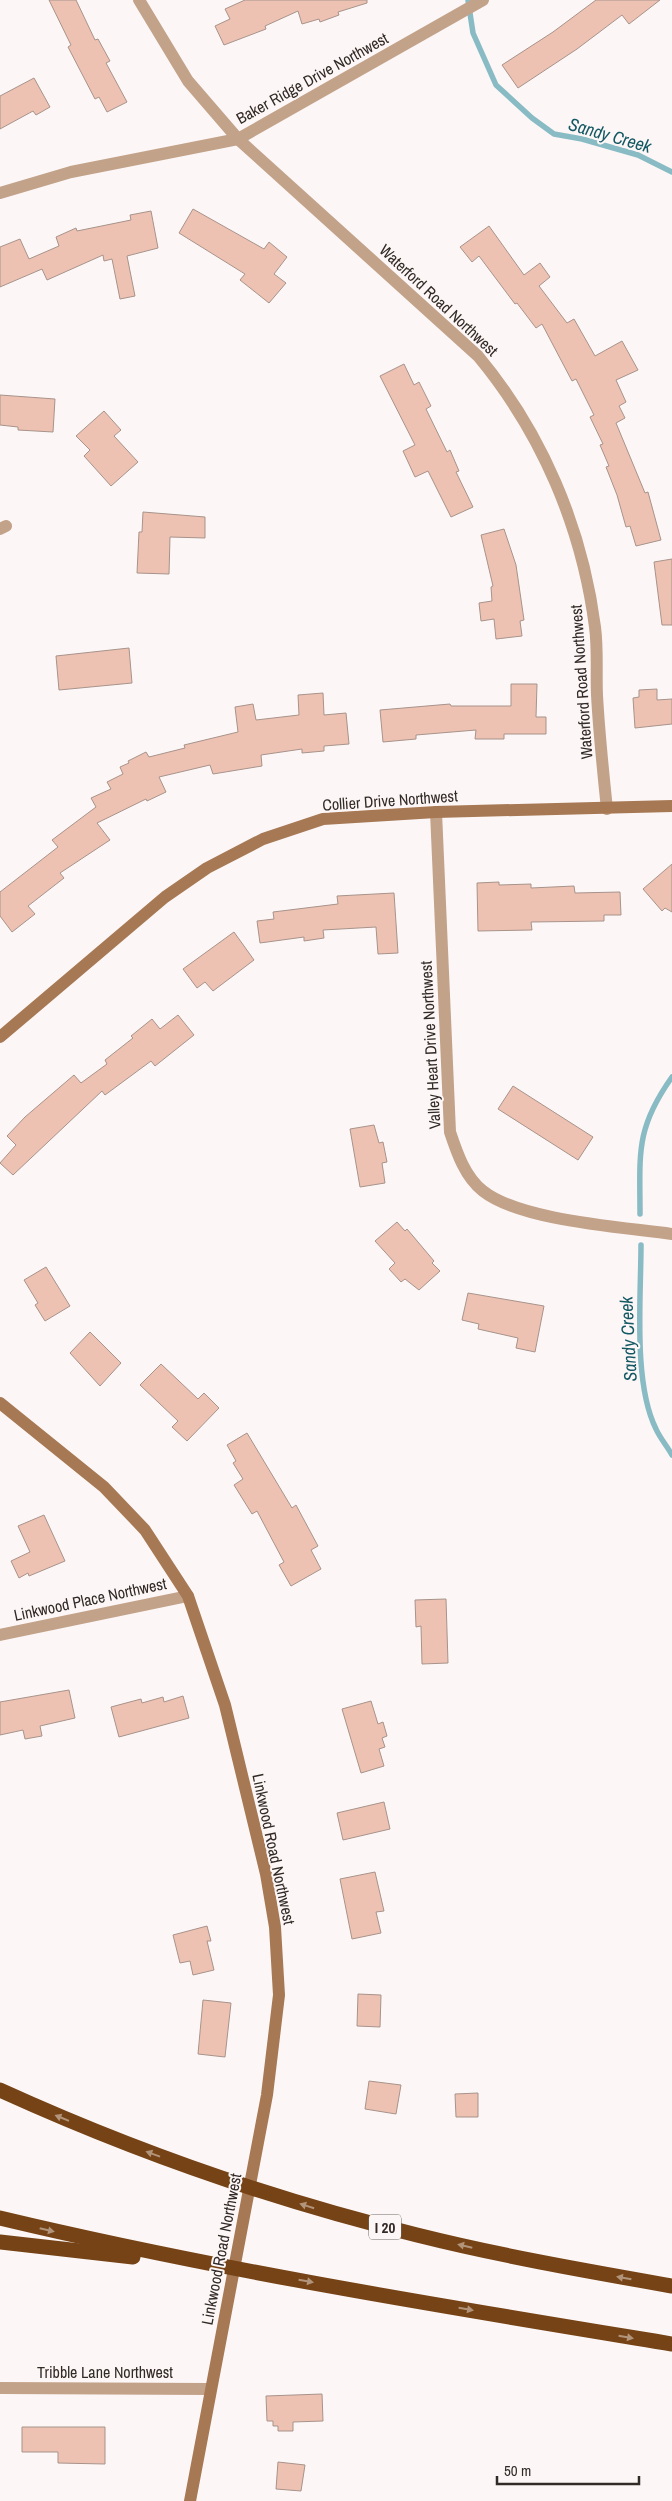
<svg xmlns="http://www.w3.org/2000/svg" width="672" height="2501" viewBox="0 0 672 2501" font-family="'Archivo Narrow',sans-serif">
<rect width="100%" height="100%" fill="#fcf7f6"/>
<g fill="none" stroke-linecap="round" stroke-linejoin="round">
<g stroke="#89bbc5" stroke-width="5.5">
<polyline points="468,0 473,33 496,85 532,118 554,134 582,139 638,155 672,172"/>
<path d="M640,1214C640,1154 635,1129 672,1077"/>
<path d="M641,1245C641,1298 633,1383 656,1429C660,1438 667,1446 672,1455"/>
</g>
</g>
<g fill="#edc2b2" stroke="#a8938b">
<polygon points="49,0 76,0 95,40 98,39 110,61 106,63 127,102 107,112 99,97 95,99 68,47 71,45"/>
<polygon points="245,0 367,0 367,3 338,12 339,15 320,22 319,19 302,24 298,11 265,26 266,29 224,45 215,26 230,19 225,9"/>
<polygon points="596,0 660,0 629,24 622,15 577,49 518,88 502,65 553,32"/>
<polygon points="34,78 50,107 36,115 33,111 0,129 0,96"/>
<polygon points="193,209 264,249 269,242 287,257 274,274 286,283 269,303 240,280 245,274 179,233"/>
<polygon points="151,211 158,248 127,256 135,296 120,299 112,259 104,261 103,255 47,280 42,269 0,287 0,247 20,239 29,259 59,246 56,237 76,228 77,231 131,220 130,215"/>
<polygon points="489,226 524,275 540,263 550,277 539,286 567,323 574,319 595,356 622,341 638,370 616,380 626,402 619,406 625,418 616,423 645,493 648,492 661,540 636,546 630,526 626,527 617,495 606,467 609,466 600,445 603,444 590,417 594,415 576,379 572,381 542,324 536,328 517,303 515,304 479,256 472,262 460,247"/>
<polygon points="404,364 414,385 419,382 431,406 426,409 447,452 450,450 459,471 456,472 473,507 451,517 428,471 415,477 403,451 415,445 380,376"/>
<polygon points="0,395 55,399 53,432 18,430 18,427 0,425"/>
<polygon points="104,411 121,430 114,436 138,462 111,486 84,456 90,450 76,436"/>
<polygon points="143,512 205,517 205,538 170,537 169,574 137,573 139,532 142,532"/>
<polygon points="504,529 516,565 524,620 520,621 522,636 496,639 494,619 481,621 479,603 492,601 491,587 493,586 481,535"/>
<polygon points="672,559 672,625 662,625 654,562"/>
<polygon points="129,648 132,683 59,690 56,656"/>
<polygon points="511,684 537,684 536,717 546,717 546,734 504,734 504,739 475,739 476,730 416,735 416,739 383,742 380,710 450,704 451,706 511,706"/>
<polygon points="657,689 657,700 672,699 672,724 635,728 633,698 639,697 639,690"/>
<polygon points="323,693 324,715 346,713 349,744 324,746 324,751 302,753 302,749 261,755 262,766 213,774 210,765 159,777 166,792 147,801 146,799 97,823 110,840 60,873 64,878 28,906 35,914 12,932 0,916 0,892 58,847 52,840 96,807 91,798 111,789 107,782 123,774 120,767 129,763 128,761 146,752 149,757 185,748 184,745 238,732 235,707 253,704 256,720 299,715 298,695"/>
<polygon points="672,864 672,912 665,908 662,911 643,889"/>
<polygon points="499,882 499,885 531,884 531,888 574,886 575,893 620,892 621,915 604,915 604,921 531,922 532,930 478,931 477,883"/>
<polygon points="394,893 398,953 378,954 376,927 323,930 324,938 304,941 304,937 260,943 257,921 274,919 273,912 338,904 337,896"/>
<polygon points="234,932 254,960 213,991 205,982 197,988 183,969"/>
<polygon points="178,1015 194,1035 155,1066 151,1061 105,1095 102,1091 13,1175 0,1163 16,1145 7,1136 25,1117 74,1075 81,1083 107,1064 105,1060 133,1038 131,1036 152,1019 160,1029"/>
<polygon points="513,1086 593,1137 578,1160 498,1109"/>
<polygon points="374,1125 379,1143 383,1142 387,1162 382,1163 385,1183 360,1187 350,1129"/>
<polygon points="397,1222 405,1231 407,1229 434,1261 432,1263 440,1271 419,1290 405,1279 401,1282 389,1269 395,1263 375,1241"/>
<polygon points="46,1267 70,1306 45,1321 35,1305 38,1303 24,1280"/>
<polygon points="468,1293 544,1306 535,1352 516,1348 518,1338 478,1329 479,1324 462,1320"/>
<polygon points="90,1332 121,1363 100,1386 70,1353"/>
<polygon points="161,1364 198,1399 204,1393 219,1408 187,1441 172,1427 178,1421 140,1385"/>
<polygon points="247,1433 292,1508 296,1505 318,1546 311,1550 321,1569 291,1586 279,1565 284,1562 257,1511 252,1514 234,1485 243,1479 233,1463 236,1461 227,1445"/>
<polygon points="44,1515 65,1561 29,1576 28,1573 19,1578 11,1561 30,1552 18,1526"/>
<polygon points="446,1599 448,1663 422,1664 421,1626 416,1627 415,1600"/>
<polygon points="69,1690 75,1718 40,1726 42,1736 25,1739 23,1730 0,1735 0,1702"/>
<polygon points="183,1696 189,1718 119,1737 111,1707 141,1699 142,1703 163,1697 164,1702"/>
<polygon points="371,1701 378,1724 383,1722 387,1736 382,1738 385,1747 379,1749 384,1766 361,1773 342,1709"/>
<polygon points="384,1802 390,1829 343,1840 337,1813"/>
<polygon points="375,1872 384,1911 376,1912 381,1933 352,1939 340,1879"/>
<polygon points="207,1926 211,1941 207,1941 214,1970 193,1975 190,1961 180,1963 173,1935"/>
<polygon points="358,1994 381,1995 380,2027 357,2026"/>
<polygon points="203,2000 231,2003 225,2057 198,2054"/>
<polygon points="369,2081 401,2085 396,2114 365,2109"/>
<polygon points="478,2093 478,2117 456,2117 455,2094"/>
<polygon points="322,2394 323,2421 293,2422 293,2431 278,2431 278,2426 273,2426 273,2421 267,2421 266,2396"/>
<polygon points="22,2427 105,2427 105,2464 58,2463 58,2452 22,2452"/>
<polygon points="278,2462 305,2465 301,2491 276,2489"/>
</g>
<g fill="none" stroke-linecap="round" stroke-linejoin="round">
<g stroke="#c3a28a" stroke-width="12">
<path d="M139,0L188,81L238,139L478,356C542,433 582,527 595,627C598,649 596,673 597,695C599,733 603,771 607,809"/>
<polyline points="0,193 71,172 238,139 483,0"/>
<polyline points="0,529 6,526"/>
<path d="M436,812L450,1132C457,1153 465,1177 483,1191C521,1221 623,1227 672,1234"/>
<polyline points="0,1635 188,1596"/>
<polyline points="0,2388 210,2389"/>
</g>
<g stroke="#a77854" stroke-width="12">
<polyline points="0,1037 165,897 207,868 263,839 323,819 436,812 672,806"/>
<polyline points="0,1403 104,1487 145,1530 188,1596 225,1705 266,1874 275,1927 279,1995 267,2095 190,2501"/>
</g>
<g stroke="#764316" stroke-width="15">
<path d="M0,2090C134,2151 274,2200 417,2235C501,2256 587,2271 672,2286"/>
<path d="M0,2218C222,2271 447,2307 672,2344"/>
<polyline points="0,2242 133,2257"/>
</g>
</g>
<defs><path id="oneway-solid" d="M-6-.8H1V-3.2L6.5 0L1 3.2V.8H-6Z" transform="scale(1.25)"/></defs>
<g fill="#b2947b">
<use href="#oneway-solid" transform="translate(62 2118) rotate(-158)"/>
<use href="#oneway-solid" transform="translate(153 2154) rotate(-160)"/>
<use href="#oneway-solid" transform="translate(307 2206) rotate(-163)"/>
<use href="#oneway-solid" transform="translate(47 2230) rotate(13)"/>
<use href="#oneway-solid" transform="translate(465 2246) rotate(-167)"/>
<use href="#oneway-solid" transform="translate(624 2278) rotate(-170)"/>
<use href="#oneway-solid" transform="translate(306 2281) rotate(10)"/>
<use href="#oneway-solid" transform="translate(466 2309) rotate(10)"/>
<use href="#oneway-solid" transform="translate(626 2337) rotate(10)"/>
</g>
<g text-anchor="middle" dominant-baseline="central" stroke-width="4" stroke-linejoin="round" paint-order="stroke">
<rect fill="#fcf7f6" stroke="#6f6865" stroke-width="1" x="369" y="2214.5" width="32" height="25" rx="4"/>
<g font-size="15" font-weight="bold" fill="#322a27">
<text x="385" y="2227">I 20</text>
</g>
<g font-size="16" fill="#322a27" stroke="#fcf7f6">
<text transform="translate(312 78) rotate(-29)">Baker Ridge Drive Northwest</text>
<text transform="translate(439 300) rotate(43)">Waterford Road Northwest</text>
<text transform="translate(581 682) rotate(-94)">Waterford Road Northwest</text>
<text transform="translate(390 800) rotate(-4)">Collier Drive Northwest</text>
<text transform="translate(430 1045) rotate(-93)">Valley Heart Drive Northwest</text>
<text transform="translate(90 1599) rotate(-12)">Linkwood Place Northwest</text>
<text transform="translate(274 1849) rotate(78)">Linkwood Road Northwest</text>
<text transform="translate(221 2249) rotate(-79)">Linkwood Road Northwest</text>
<text x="105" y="2372">Tribble Lane Northwest</text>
</g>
<g font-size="18" font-style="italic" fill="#145864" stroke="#fcf7f6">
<text transform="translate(610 135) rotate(16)">Sandy Creek</text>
<text transform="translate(628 1339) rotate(-93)">Sandy Creek</text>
</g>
</g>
<path d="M497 2476v8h142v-8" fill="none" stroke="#322a27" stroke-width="2.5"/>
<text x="504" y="2476" font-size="15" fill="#322a27" stroke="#fcf7f6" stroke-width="4" paint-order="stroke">50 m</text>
</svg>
